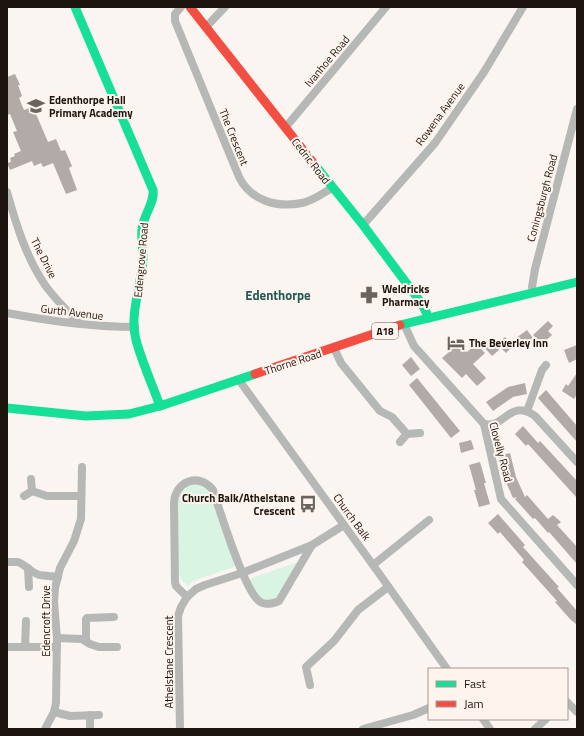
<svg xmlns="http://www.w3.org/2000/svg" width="584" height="736" viewBox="0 0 584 736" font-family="'Titillium Web',sans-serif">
<rect width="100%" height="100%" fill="#faf5f1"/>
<g fill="#d9f4e2">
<polygon points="192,483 201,485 209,490 236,561 234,567 193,581 188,586 182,581 178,571 178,498 184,488"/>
<path d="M298,562C292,573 278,608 262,600C257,597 253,587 249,582L252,578Z"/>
</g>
<g fill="#b1aaa6">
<polygon points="15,74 20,85 18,85 22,96 19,98 24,110 33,107 48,142 56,139 61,151 65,150 72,166 69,168 77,190 66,194 53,163 43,167 41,163 34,166 32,161 10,170 7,163 11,162 10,158 15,156 14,154 21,151 13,132 17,131 10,114 7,115 7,77"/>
<polygon points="548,321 553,326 548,331 552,335 542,344 533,335"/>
<polygon points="527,330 533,338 523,346 516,338"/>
<polygon points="505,337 513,346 506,353 497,344"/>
<polygon points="491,340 499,350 492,356 484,347"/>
<polygon points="476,344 485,353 473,364 486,378 477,386 466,374 462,378 442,358 456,346 459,349 462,347 467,352"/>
<polygon points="577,345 577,359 569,363 564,350"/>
<polygon points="411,357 420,369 411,376 402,365"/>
<polygon points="577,373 577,394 574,399 562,391 566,384 568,386"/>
<polygon points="417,378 460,431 451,438 409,385"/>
<polygon points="525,383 527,394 513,397 493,411 486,402 508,387"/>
<polygon points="546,390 577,426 577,442 538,398"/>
<polygon points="523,426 538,443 540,441 577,481 577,498 528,444 526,446 515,434"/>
<polygon points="471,440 474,449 461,453 459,443"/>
<polygon points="510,453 516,477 525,497 527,495 548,519 553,515 561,522 557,525 577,547 577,564 549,532 548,533 535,518 533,519 515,499 517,497 513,498 506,482 499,456"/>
<polygon points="480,462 486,483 484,483 490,504 479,507 474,490 476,490 469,465"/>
<polygon points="498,514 525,545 523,547 559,587 557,588 577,611 577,625 570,619 555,602 557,601 522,562 524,560 500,532 498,534 488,523"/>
</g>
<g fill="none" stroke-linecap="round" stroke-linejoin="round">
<g stroke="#b6b8b5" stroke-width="8">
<path d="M181,7L175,14V21L239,177C251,201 277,208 302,203C313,201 323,193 332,188"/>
<polyline points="206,27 225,7"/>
<polyline points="285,128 386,7"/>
<path d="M7,192C16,224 26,257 45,285C55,299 68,312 80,324"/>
<polyline points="363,225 435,143 484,72 523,7"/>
<polyline points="533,292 532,287 535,269 577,109"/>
<path d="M7,313C49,321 92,327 135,327"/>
<polyline points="404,324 414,346 484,424 501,499 577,585"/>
<polyline points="334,348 341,363 380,411 392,417 407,434"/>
<polyline points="239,380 373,565 447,669"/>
<polyline points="527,411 542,370 546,365"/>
<path d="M484,424C505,429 509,398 535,416L577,462"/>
<polyline points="400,442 407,434 420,433"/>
<polyline points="32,491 47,496 81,496"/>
<polyline points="24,496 32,491 31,479"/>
<polyline points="7,562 18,562 22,564 33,572 39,575 58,577"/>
<polyline points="373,565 429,520"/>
<polyline points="28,568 29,587"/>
<path d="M187,597L176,586L175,582L174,503C175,481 199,472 213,490C220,511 244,590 259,601C265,606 272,604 279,601L312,545"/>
<polyline points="57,638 82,639 90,644 99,647 117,647"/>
<polyline points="86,640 86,619 87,618 114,617"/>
<polyline points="7,647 57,647"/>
<polyline points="25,647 26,621"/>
<polyline points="310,685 306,667 334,641 358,610 388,587"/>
<polyline points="567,702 577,712"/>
<polyline points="54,712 70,716 99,715"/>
<polyline points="483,719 490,729"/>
<polyline points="45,729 54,712 56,703 57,638 54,602 55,588 60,568 74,541 81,519 82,467"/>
<polyline points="90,729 90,715"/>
<polyline points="180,729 178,616 181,607 187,597 196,589 205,585 242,573 312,545 344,525"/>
<polyline points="363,729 413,715 429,708"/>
<polyline points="535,729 546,719"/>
</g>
<g stroke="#16e098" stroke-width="9">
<path d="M75,7L153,190C155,203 143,215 142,230C141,239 143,249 143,258C142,285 129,313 136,340C142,362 152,384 160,406"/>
<polyline points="315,165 363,225 422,304 429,318"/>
<polyline points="400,325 577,282"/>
<polyline points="7,408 86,416 129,414 160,406 255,374"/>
</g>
<g stroke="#f24e42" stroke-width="9">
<polyline points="190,7 315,165"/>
<polyline points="255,374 400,325"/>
</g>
</g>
<defs>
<g id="school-bare" transform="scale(1.38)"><path d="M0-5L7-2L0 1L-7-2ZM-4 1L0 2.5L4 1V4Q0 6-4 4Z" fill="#6a635e" stroke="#fef4ed" stroke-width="2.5" paint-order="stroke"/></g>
<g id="pharmacy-bare" transform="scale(1.38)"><path d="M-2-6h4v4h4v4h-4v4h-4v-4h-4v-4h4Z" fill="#6a635e" stroke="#fef4ed" stroke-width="2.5" paint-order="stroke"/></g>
<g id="hotel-bare" transform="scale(1.38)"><path d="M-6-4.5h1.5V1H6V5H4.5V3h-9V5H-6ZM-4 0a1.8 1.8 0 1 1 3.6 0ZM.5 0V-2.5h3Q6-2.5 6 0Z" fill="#6a635e" stroke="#fef4ed" stroke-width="2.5" paint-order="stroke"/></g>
<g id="bus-bare" transform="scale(1.38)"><path d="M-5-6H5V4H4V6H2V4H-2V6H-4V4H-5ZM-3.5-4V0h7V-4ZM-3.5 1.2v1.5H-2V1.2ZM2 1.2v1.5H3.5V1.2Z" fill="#6a635e" stroke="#fef4ed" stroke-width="2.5" paint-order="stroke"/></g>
</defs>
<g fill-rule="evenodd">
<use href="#school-bare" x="36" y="106"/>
<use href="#pharmacy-bare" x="369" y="295"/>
<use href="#hotel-bare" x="456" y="343"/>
<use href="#bus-bare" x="308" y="504"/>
</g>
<g text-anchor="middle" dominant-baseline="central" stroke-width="4" stroke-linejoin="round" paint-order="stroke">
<rect fill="#fef4ed" stroke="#605752" stroke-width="1" x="372" y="323" width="26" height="16" rx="3"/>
<g font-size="10" font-weight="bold" fill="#1d140f">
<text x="385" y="331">A18</text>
</g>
<g font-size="11" fill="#1d140f" stroke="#fef4ed">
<text transform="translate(327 61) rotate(-50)">Ivanhoe Road</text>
<text transform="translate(440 114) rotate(-54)">Rowena Avenue</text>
<text transform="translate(234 137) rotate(68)">The Crescent</text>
<text transform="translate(311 161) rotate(52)">Cedric Road</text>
<text transform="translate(542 198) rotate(-75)">Coningsburgh Road</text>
<text transform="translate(44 258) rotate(63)">The Drive</text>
<text transform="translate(141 260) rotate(-85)">Edengrove Road</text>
<text transform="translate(72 312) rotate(7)">Gurth Avenue</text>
<text transform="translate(293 362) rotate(-18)">Thorne Road</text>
<text transform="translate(501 452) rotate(75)">Clovelly Road</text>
<text transform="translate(352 517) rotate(54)">Church Balk</text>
<text transform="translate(46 621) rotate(-90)">Edencroft Drive</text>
<text transform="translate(169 662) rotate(-90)">Athelstane Crescent</text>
</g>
<g font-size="11" font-weight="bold" fill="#1d140f" stroke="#fef4ed" text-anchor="start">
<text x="49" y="100">Edenthorpe Hall<tspan x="49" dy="13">Primary Academy</tspan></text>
<text x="382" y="289">Weldricks<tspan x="382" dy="13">Pharmacy</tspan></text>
<text x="469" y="343">The Beverley Inn</text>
<text x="295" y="498" text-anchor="end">Church Balk/Athelstane<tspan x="295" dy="13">Crescent</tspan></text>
</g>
<g font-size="13" font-weight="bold" fill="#1f5a57" stroke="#fef4ed">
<text x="278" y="295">Edenthorpe</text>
</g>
</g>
<rect width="584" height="736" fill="none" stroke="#1d140f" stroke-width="16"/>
<rect x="428" y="668" width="140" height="52" fill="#fef4ed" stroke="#a49a94"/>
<rect x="436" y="681" width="20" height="6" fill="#16e098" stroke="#a49a94"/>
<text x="464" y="688" font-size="12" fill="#1d140f">Fast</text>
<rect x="436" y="701" width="20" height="6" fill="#f24e42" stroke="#a49a94"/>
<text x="464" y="708" font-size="12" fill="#1d140f">Jam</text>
</svg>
